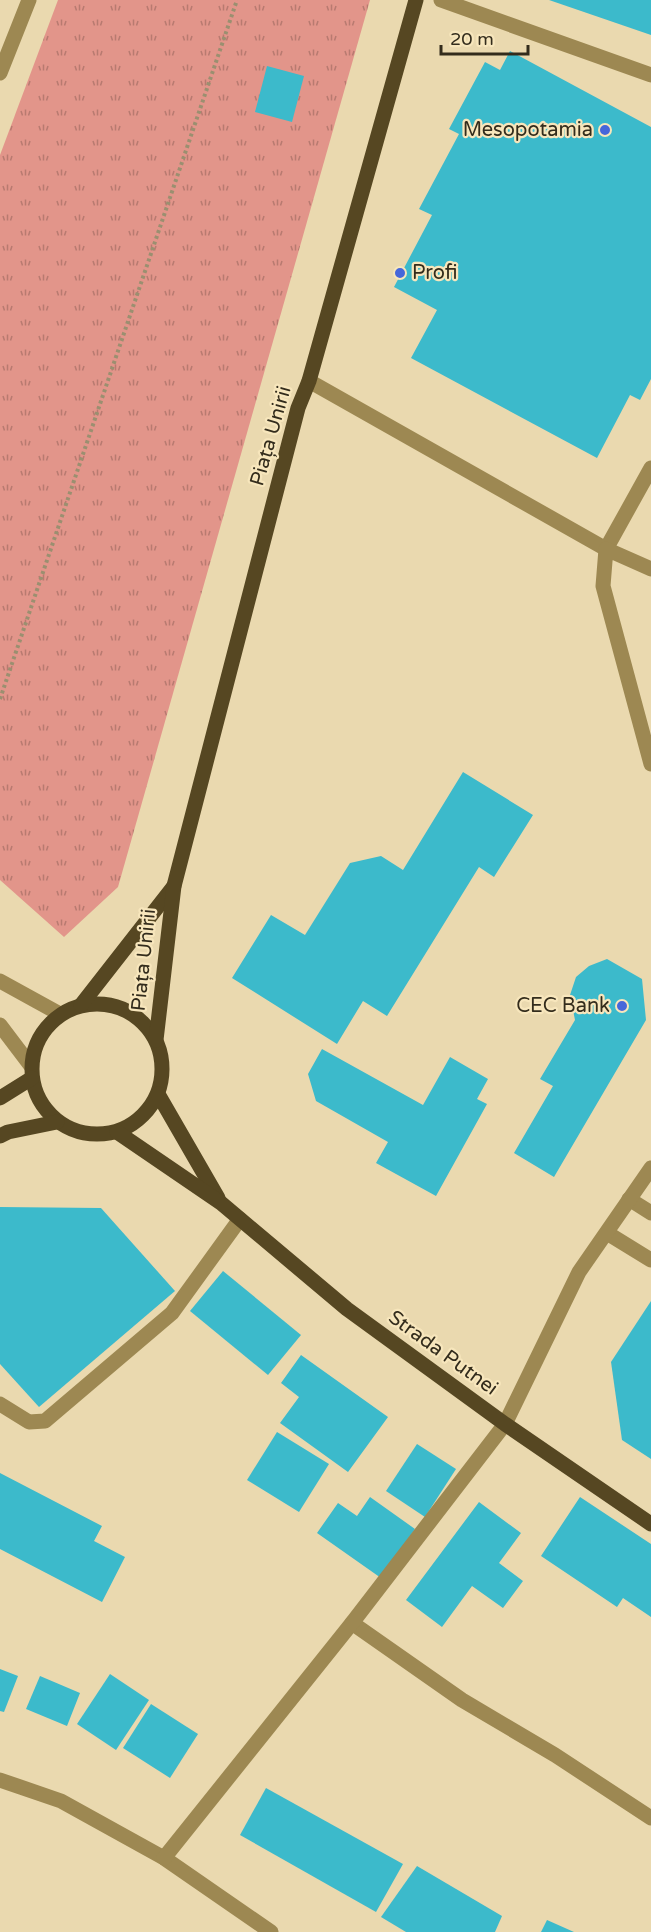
<svg xmlns="http://www.w3.org/2000/svg" width="651" height="1932" viewBox="0 0 651 1932" font-family="'Varela Round',sans-serif">
<defs>
<pattern id="grass-tufts" width="24" height="20" patternUnits="userSpaceOnUse" patternTransform="scale(1.5)"><rect width="24" height="20" fill="#e2958a"/><path d="M3 7l-1-3M5 7V3M7 7l1-3M15 17l-1-3M17 17v-4M19 17l1-3" fill="none" stroke="#b87a70"/></pattern>
</defs>
<rect width="100%" height="100%" fill="#ead9af"/>
<polygon fill="url(#grass-tufts)" points="58,0 370,0 118,887 64,937 0,880 0,155"/>
<g fill="#3cbacb">
<polygon points="549,0 651,0 651,35"/>
<polygon points="510,51 651,127 651,379 640,400 630,395 597,458 411,358 437,310 394,287 432,215 419,209 459,134 449,129 485,62 500,70"/>
<polygon points="267,66 304,76 292,122 255,112"/>
<polygon points="463,772 533,815 494,877 479,867 387,1016 363,1001 337,1044 232,978 271,915 305,935 350,863 381,856 403,870"/>
<polygon points="607,959 642,979 646,1020 554,1177 514,1153 553,1086 540,1079 575,1020 570,995 576,977 589,966"/>
<polygon points="322,1049 423,1105 450,1057 488,1079 477,1099 487,1104 436,1196 376,1163 388,1142 316,1101 308,1074"/>
<polygon points="0,1207 101,1208 175,1291 39,1407 0,1364"/>
<polygon points="223,1271 301,1335 268,1375 190,1311"/>
<polygon points="651,1301 651,1459 622,1440 611,1362"/>
<polygon points="301,1355 388,1417 348,1472 280,1423 299,1397 281,1383"/>
<polygon points="277,1432 329,1464 299,1512 247,1480"/>
<polygon points="417,1444 456,1469 425,1517 386,1491"/>
<polygon points="0,1473 102,1526 94,1541 125,1557 102,1602 0,1549"/>
<polygon points="370,1497 415,1529 381,1578 317,1533 338,1503 357,1516"/>
<polygon points="580,1497 651,1544 651,1617 623,1598 617,1607 541,1556"/>
<polygon points="479,1502 521,1533 499,1563 523,1581 503,1608 472,1586 442,1627 406,1600"/>
<polygon points="0,1669 18,1676 4,1712 0,1711"/>
<polygon points="110,1674 149,1700 116,1750 77,1724"/>
<polygon points="40,1676 80,1693 67,1726 26,1709"/>
<polygon points="151,1704 198,1734 170,1778 123,1748"/>
<polygon points="266,1788 403,1864 376,1912 240,1835"/>
<polygon points="417,1866 502,1916 495,1932 406,1932 381,1917"/>
<polygon points="547,1920 574,1932 541,1932"/>
</g>
<g fill="none" stroke-linecap="round" stroke-linejoin="round">
<polyline stroke="#9b8f70" stroke-width="4" stroke-dasharray="3 3" stroke-linecap="butt" points="0,699 237,0"/>
<g stroke="#9d8852" stroke-width="15">
<polyline points="441,0 651,75"/>
<polyline points="0,73 29,0"/>
<polyline points="309,381 606,549 651,468"/>
<polyline points="651,569 606,549 603,586 651,764"/>
<polyline points="0,981 60,1014"/>
<polyline points="0,1025 31,1066"/>
<polyline points="629,1199 651,1213"/>
<polyline points="607,1233 651,1260"/>
<polyline points="0,1404 29,1422 45,1421 172,1313 240,1219"/>
<polyline points="352,1623 462,1700 555,1755 651,1818"/>
<polyline points="0,1780 61,1801 164,1858 271,1932"/>
<polyline points="164,1858 352,1623 505,1424 579,1272 651,1168"/>
</g>
<g stroke="#564722" stroke-width="15">
<circle cx="97" cy="1069" r="65"/>
<polyline points="81,1005 174,886"/>
<polyline points="156,1040 174,886 298,408 309,381 416,0"/>
<polyline points="158,1094 218,1198"/>
<polyline points="0,1098 32,1078"/>
<polyline points="117,1132 221,1203 347,1309 505,1424 651,1524"/>
<polyline points="0,1136 8,1132 57,1122"/>
</g>
</g>
<g fill="#4667da" stroke="#f7e6bc" stroke-width="2">
<circle cx="605" cy="130" r="6"/>
<circle cx="400" cy="273" r="6"/>
<circle cx="622" cy="1006" r="6"/>
</g>
<g text-anchor="middle" dominant-baseline="central" stroke-width="4.5" stroke-linejoin="round" paint-order="stroke">
<g font-size="20" fill="#332c1c" stroke="#f7e6bc" text-anchor="end">
<text x="593" y="130">Mesopotamia</text>
<text x="412" y="273" text-anchor="start">Profi</text>
<text x="610" y="1006">CEC Bank</text>
</g>
<g font-size="20" fill="#332c1c" stroke="#f7e6bc">
<text transform="translate(271 436) rotate(-74)">Piața Unirii</text>
<text transform="translate(144 960) rotate(-84)">Piața Unirii</text>
<text transform="translate(443 1353) rotate(36)">Strada Putnei</text>
</g>
</g>
<path d="M441 45v9h87v-9" fill="none" stroke="#332c1c" stroke-width="3"/>
<text x="450" y="45" font-size="18" fill="#332c1c" stroke="#f7e6bc" stroke-width="4.5" paint-order="stroke">20 m</text>
</svg>
